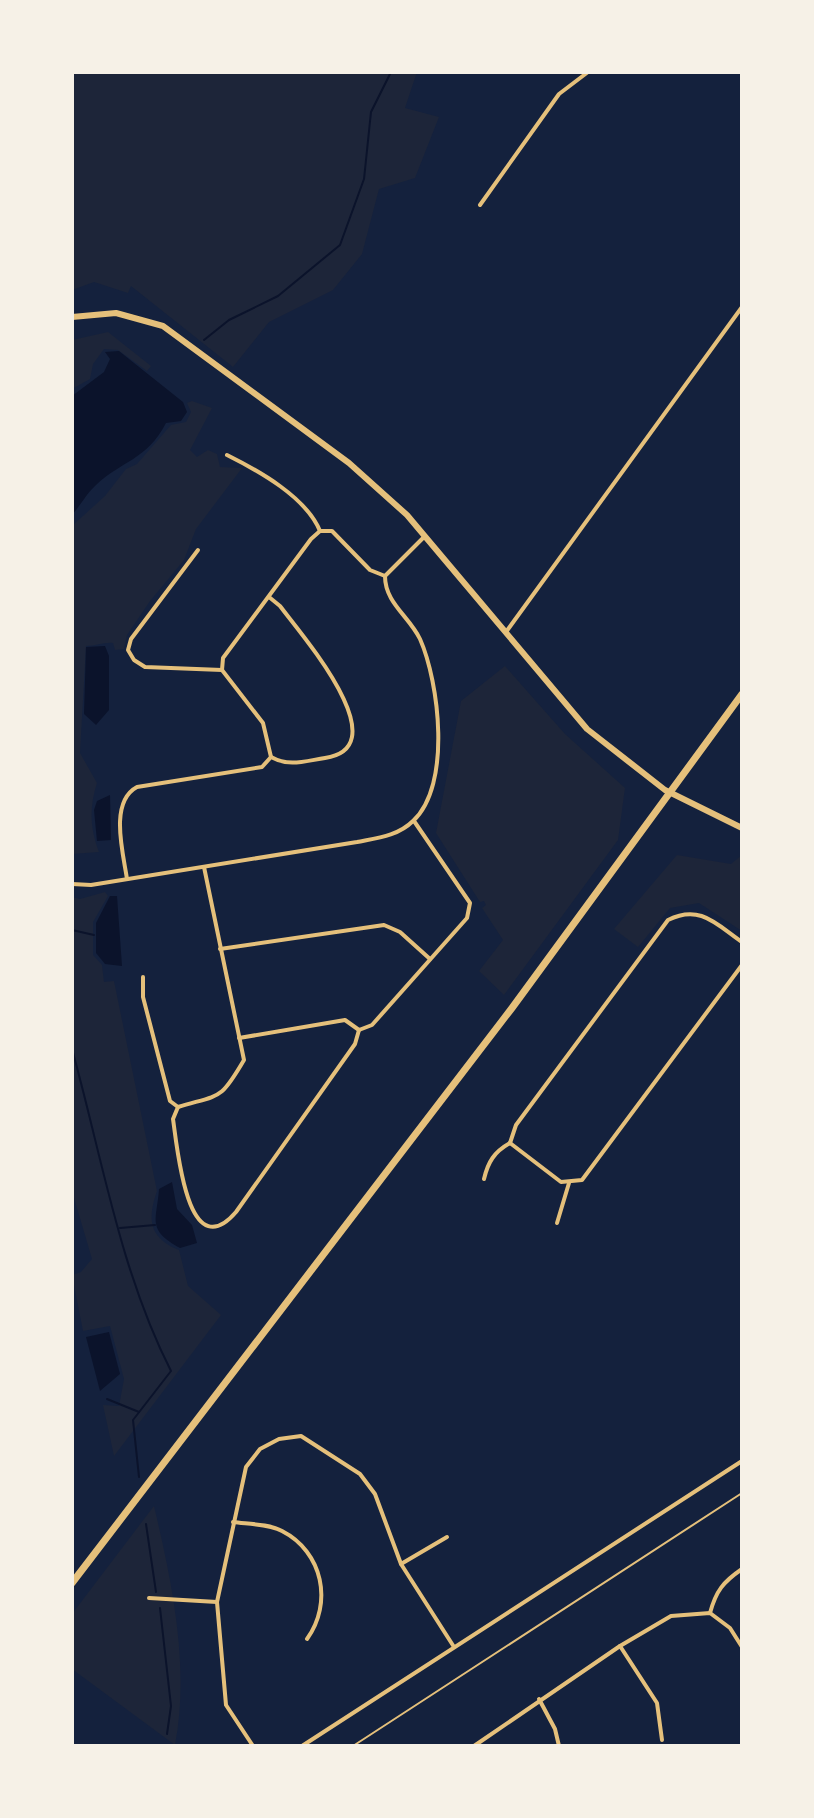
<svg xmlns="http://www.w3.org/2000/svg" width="814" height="1818" viewBox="0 0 814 1818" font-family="'Public Sans',sans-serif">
<rect width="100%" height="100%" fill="#14213d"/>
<g fill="#1d2539">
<polygon points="72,72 417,72 405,108 439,117 415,178 379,189 362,254 333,290 269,322 233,367 131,286 128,293 94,282 72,290"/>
<polygon points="108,332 151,366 147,371 118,350 104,349 93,364 90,379 72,389 72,340"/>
<path d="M192,401L212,408L190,450L197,457L208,450L217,454L220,467L242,468L196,529L184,560L150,601L127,635L124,649L115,650L113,643C105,642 95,646 86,646L80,753L97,783C89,808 90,828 99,852L72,854V526L105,496L126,469L137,464L171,425L186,422L191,412L187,403Z"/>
<polygon points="505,666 565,734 625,788 618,840 504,995 479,971 503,940 482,908 486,905 484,901 480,902 436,833 461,701"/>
<polygon points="677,855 731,864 742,855 742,931 699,903 670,908 638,947 614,929"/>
<path d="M105,892L108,896L93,922V955L102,965L104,982L114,981L157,1191C147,1219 149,1238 179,1250L188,1286L221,1315L114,1456L103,1405L119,1406L124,1379L110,1326L83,1331L72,1275L81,1272L92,1259L72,1191V897L80,899Z"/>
<path d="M154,1506C172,1582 190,1668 175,1745L72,1669V1614Z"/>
</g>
<g fill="#0b132b">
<path d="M119,351L183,402L187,412L181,421L166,423C147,460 121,461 96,485C87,493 80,506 72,515V396L104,372L110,359L105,352Z"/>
<polygon points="105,646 109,656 109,710 96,725 84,714 86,647"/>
<polygon points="110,795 111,840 97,841 94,810 97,801"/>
<polygon points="110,896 117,896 122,966 105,964 96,953 96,923"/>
<path d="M172,1182L177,1209L192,1225L197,1243L180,1248C146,1229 157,1220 159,1189Z"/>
<polygon points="109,1332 120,1374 100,1391 86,1337"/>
</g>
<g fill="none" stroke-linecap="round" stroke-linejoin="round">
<g stroke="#0b132b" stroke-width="2">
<polyline points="204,340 229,320 278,296 340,245 364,179 371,112 391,72"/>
<polyline points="72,868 73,868"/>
<polyline points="72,930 94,935"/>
<path d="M72,1049C102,1157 120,1271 171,1371L133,1420L139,1477"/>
<polyline points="120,1228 155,1225"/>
<polyline points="107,1399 139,1412"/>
<polyline points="146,1524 156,1592"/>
<polyline points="160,1608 171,1706 167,1734"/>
</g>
<polyline stroke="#e5c07b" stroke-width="2" points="353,1746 742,1493"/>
<g stroke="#e5c07b" stroke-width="4">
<polyline points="480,205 559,94 588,72"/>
<path d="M227,455C259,471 306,497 320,531"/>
<polyline points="198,550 131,639 128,650 134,660 145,667 222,670"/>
<polyline points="506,632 742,307"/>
<polyline points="271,757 263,723 222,670 223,658 311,539 320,531 332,531 370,570 385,576"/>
<path d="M204,867L244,1060C220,1101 221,1094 178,1107L173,1119C177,1145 187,1269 236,1212L355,1044L359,1030"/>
<path d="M127,879C123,852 109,802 137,787L262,767L271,757C289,767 305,761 325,758C400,747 300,633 280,606L269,597"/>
<path d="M72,884L91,885L357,842C377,838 398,836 413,821C452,785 439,682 420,639C409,616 385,603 385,576L425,536"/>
<polyline points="220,949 384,925 400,932 430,959"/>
<polyline points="143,977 143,997 170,1101 178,1107"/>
<polyline points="239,1038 345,1020 359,1030 372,1025 467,918 470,903 414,821"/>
<path d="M510,1143L516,1125L668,920C700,904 716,924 742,942"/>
<polyline points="510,1143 561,1182 582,1180 742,965"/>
<path d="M484,1179C488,1162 494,1152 510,1143"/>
<polyline points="557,1223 569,1183"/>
<path d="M233,1522C248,1524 269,1524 282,1531C323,1552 333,1603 307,1639"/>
<polyline points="401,1564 447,1537"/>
<polyline points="149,1598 217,1602"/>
<path d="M710,1613C716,1591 723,1582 742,1569"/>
<polyline points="620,1646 657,1703 662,1740"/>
<polyline points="539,1699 555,1729 559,1746"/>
<polyline points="253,1746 226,1705 217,1602 246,1467 260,1449 279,1439 301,1436 360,1474 375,1494 401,1564 454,1647"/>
<polyline points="302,1746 742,1461"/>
<polyline points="474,1746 620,1646 671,1616 710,1613 730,1628 742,1647"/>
</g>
<polyline stroke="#e5c07b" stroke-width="6" points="72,317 116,313 163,326 349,463 407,515 587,729 665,790 742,828"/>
<polyline stroke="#e5c07b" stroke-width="7" points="72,1583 512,1008 742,694"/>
</g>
<rect width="814" height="1818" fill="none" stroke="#f6f1e7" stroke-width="148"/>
</svg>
